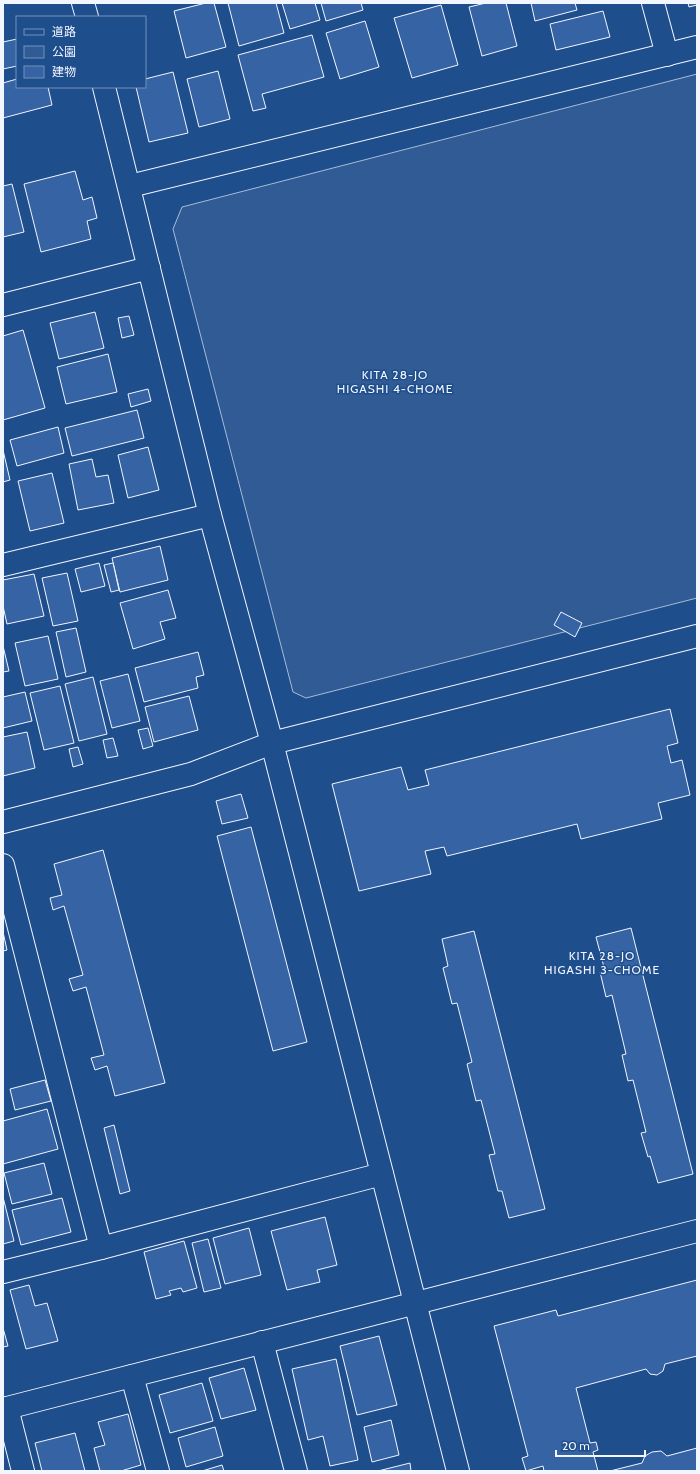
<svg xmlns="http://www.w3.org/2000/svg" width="700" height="1474" viewBox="0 0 700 1474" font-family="Cabin,'Noto Sans JP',sans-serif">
<rect width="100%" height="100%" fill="#1f4e8c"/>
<polygon fill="#305b95" stroke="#a8bbd7" points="697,74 697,598 306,698 293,692 173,229 182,207"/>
<g fill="#3563a3" stroke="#f2f6ff">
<polygon points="206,3 214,3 226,47 186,58 174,11"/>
<polygon points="228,3 276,3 284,33 239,46"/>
<polygon points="282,3 315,3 320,20 290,29"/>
<polygon points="321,3 361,3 363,10 326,21"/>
<polygon points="486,3 506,3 517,46 482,56 469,7"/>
<polygon points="531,3 575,3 577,10 535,21"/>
<polygon points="688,3 697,3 697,5 689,7"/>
<polygon points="441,5 458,65 412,78 394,18"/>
<polygon points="603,11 610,37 556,50 550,24"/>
<polygon points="365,21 379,67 340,79 326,33"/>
<polygon points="312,35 324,77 262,94 266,108 253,111 238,55"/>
<polygon points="17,39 17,66 3,69 3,42"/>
<polygon points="218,71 230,119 199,127 187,79"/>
<polygon points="173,72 188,133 149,142 136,87 145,87 145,79"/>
<polygon points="17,79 17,87 48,87 52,105 3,118 3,83"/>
<polygon points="75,171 83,200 92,197 97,218 87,221 91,239 41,252 24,184"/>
<polygon points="12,184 24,232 3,237 3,186"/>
<polygon points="95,312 104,348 59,359 50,323"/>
<polygon points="129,316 134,335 122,338 118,318"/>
<polygon points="23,330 45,408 3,420 3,336"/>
<polygon points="108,354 117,392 66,404 57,367"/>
<polygon points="148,389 151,401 131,407 128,394"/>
<polygon points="137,410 144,438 72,456 65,428"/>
<polygon points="58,427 64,453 17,466 10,440"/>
<polygon points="148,447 159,490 128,498 118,455"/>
<polygon points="3,450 10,480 3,482"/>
<polygon points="92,459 96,477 108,475 114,503 78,510 69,464"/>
<polygon points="52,473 64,523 30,531 18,481"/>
<polygon points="160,546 168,580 120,592 112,558"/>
<polygon points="99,563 105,586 81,592 75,569"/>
<polygon points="113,563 119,590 111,592 104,565"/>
<polygon points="67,573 78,621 53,626 42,578"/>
<polygon points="34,574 44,616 7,624 3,606 3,580"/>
<polygon points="168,590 176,618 160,622 165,639 133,649 120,603"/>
<polygon points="561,612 582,623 575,637 554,625"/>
<polygon points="76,628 86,672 66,677 56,632"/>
<polygon points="48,636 58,679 25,686 15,643"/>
<polygon points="3,646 9,671 3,672"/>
<polygon points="198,652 204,675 196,677 198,688 144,702 135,668"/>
<polygon points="128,674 140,721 112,728 100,681"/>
<polygon points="93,677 107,734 79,741 65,684"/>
<polygon points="60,686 74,743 44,750 30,693"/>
<polygon points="25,692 32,721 3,728 3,697"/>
<polygon points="189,696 198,730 154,742 145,707"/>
<polygon points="670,709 678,743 667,746 671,763 682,760 690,795 658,803 662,819 581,839 577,824 447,856 444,847 425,851 431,874 359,891 332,784 401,767 408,790 429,785 425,770"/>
<polygon points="148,728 153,746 143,749 138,730"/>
<polygon points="27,732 35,768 3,776 3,737"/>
<polygon points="113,738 118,756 107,758 103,740"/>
<polygon points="78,747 83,764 73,767 69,749"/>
<polygon points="241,794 248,818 222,824 216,801"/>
<polygon points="251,827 307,1042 273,1051 217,836"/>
<polygon points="103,850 165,1083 115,1096 107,1066 95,1070 91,1058 104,1055 86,987 73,991 69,979 83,975 64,906 53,910 50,898 62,895 54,864"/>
<polygon points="631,928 693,1174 658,1183 650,1156 648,1157 641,1133 646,1132 633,1080 628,1081 622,1055 626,1054 612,995 606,997 600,972 605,971 596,937"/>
<polygon points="474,931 545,1209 509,1218 502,1191 498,1191 489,1155 495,1154 481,1100 476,1101 467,1064 472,1062 457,1003 452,1004 443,968 448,966 442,939"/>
<polygon points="3,932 7,950 3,951"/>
<polygon points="45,1080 51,1101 15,1110 10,1089"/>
<polygon points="47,1109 58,1149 3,1164 3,1121"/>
<polygon points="114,1125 130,1191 120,1194 104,1128"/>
<polygon points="44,1163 52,1194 12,1204 4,1173"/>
<polygon points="3,1197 14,1241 3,1244"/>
<polygon points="62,1198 71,1232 21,1245 12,1210"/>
<polygon points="325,1217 337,1265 317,1270 320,1282 287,1290 271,1231"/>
<polygon points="249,1228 261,1275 225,1284 213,1238"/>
<polygon points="208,1239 221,1288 204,1292 192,1243"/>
<polygon points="184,1241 197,1288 183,1292 181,1288 169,1291 171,1295 156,1299 144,1252"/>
<polygon points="697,1280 697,1356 665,1364 663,1371 657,1375 650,1374 646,1369 576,1388 590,1443 596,1442 598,1450 593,1452 598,1471 544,1471 543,1466 526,1471 522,1458 528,1456 494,1326 556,1310 558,1316"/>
<polygon points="29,1285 35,1306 47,1303 58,1341 26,1349 10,1290"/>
<polygon points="3,1328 8,1346 3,1347"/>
<polygon points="379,1336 397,1405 357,1415 340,1346"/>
<polygon points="336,1359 358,1460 330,1466 323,1436 308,1440 292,1369"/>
<polygon points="244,1368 256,1410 221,1419 209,1378"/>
<polygon points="202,1383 213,1421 170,1433 159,1395"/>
<polygon points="128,1414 141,1465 121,1471 100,1471 94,1448 105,1445 98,1422"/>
<polygon points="391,1420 399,1455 372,1462 364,1427"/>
<polygon points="215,1427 223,1456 186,1467 178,1438"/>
<polygon points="75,1433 85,1471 42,1471 35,1443"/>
<polygon points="697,1448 697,1471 610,1471 642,1463 645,1456 652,1452 661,1451 667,1456"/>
<polygon points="410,1463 411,1471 378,1471"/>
<polygon points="222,1465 224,1471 202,1471"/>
</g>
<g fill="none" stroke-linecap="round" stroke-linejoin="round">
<g stroke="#f2f6ff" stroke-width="24">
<g id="minor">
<polyline points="83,3 87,17"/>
<polyline points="653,3 667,55"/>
<polyline points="104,87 210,515 272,743 458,1471"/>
<polyline points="130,186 697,47"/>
<polyline points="3,305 149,268"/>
<polyline points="3,565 210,515"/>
<polyline points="3,822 191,774 272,743 697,636"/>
<polyline points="3,865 101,1248"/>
<polyline points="3,1272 101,1248 382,1174"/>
<polyline points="262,1342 296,1471"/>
<polyline points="132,1376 158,1471"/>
<polyline points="7,1408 23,1471"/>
<polyline points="3,1409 697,1231"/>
</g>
</g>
<use href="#minor" stroke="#1f4e8c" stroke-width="22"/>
</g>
<g text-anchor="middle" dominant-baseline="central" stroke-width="3" stroke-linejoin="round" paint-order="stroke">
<g font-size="12" letter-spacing="1" fill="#f2f6ff" stroke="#1f4e8c">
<text x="395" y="374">KITA 28-JO<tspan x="395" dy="14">HIGASHI 4-CHOME</tspan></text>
<text x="602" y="955">KITA 28-JO<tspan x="602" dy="14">HIGASHI 3-CHOME</tspan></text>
</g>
</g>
<rect width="700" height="1474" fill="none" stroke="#f2f6ff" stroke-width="8"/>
<rect x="16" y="16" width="130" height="72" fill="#1f4e8c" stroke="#7391ba"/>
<rect x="24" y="29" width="20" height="6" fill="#1f4e8c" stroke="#7391ba"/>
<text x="52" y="36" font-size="12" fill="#f2f6ff">道路</text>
<rect x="24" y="46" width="20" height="12" fill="#305b95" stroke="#7391ba"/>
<text x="52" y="56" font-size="12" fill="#f2f6ff">公園</text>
<rect x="24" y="66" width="20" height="12" fill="#3563a3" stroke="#7391ba"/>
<text x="52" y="76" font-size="12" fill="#f2f6ff">建物</text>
<path d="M556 1450v6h89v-6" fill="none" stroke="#f2f6ff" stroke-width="2"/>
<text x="562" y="1450" font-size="12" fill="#f2f6ff" stroke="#1f4e8c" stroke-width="3" paint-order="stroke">20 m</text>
</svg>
